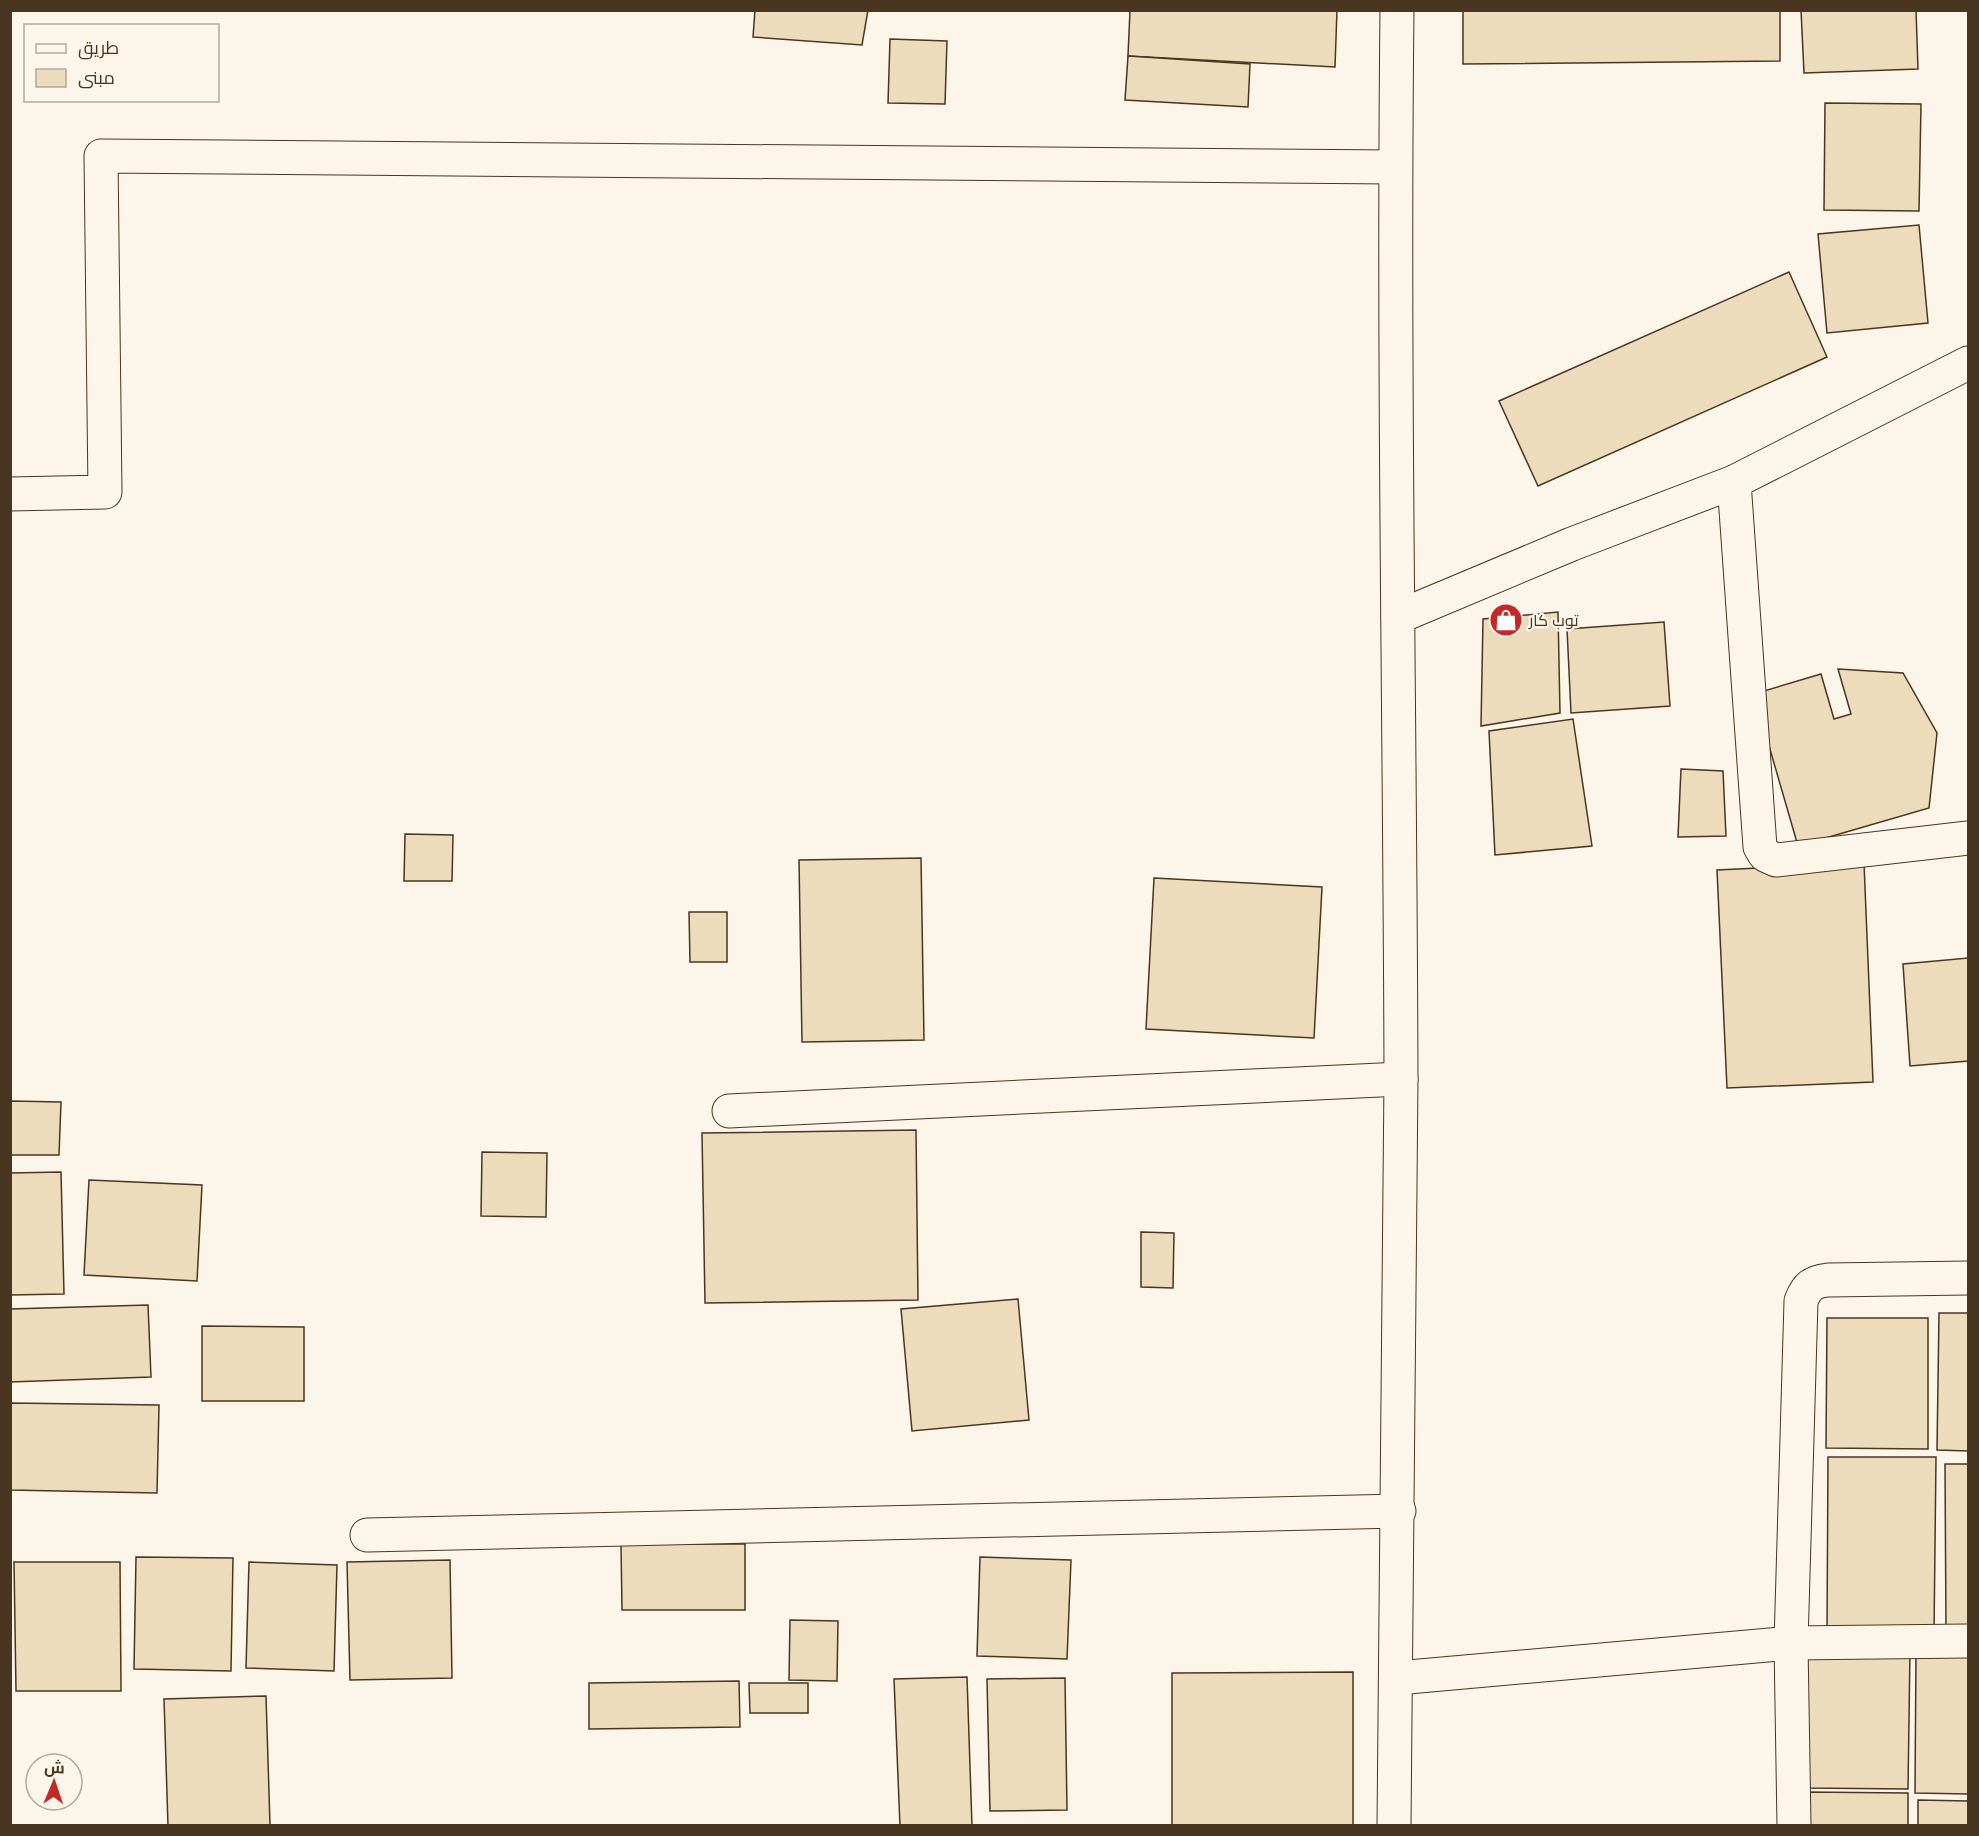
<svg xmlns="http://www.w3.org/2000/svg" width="1979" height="1836" viewBox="0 0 1979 1836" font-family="Arial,Cairo,sans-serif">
<rect width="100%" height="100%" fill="#fbf6e9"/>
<g fill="#ecdcbc" stroke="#4a3520" stroke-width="1.5">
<polygon points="755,10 868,10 862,45 753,37"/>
<polygon points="1130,10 1337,10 1335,67 1128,56"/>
<polygon points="1463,10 1780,10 1780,61 1463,64"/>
<polygon points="1801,10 1916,10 1918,69 1804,73"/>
<polygon points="890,39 947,41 945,104 888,103"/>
<polygon points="1128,56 1250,64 1248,107 1125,100"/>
<polygon points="1825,103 1921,104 1919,211 1824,210"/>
<polygon points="1919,225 1928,323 1827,333 1818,234"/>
<polygon points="1789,272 1827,357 1538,486 1499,401"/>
<polygon points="1558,612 1560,713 1481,726 1483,619"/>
<polygon points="1664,622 1670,706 1571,713 1567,629"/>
<polygon points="1838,669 1903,673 1937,733 1929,808 1798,846 1754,694 1821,674 1834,719 1851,714"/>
<polygon points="1573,719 1592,846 1495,855 1489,731"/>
<polygon points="1681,769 1723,771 1726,836 1678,837"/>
<polygon points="405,834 453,835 452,881 404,881"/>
<polygon points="921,858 924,1040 802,1042 799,860"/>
<polygon points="1864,863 1873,1082 1727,1088 1717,870"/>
<polygon points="1154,878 1322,887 1314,1038 1146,1029"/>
<polygon points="689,912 727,912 727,962 690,962"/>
<polygon points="1968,958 1968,1061 1910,1066 1903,964"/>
<polygon points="10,1101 61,1102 59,1155 10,1155"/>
<polygon points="916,1130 918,1300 705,1303 702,1133"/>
<polygon points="482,1152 547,1153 546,1217 481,1216"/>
<polygon points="61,1172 64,1294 10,1295 10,1173"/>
<polygon points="89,1180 202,1185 197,1281 84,1275"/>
<polygon points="1141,1232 1174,1233 1173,1288 1141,1287"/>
<polygon points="1018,1299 1029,1420 912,1431 901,1309"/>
<polygon points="148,1305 151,1377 10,1382 10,1309"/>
<polygon points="1939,1313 1968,1313 1968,1451 1937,1450"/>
<polygon points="1827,1318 1928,1318 1928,1449 1826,1448"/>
<polygon points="202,1326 304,1327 304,1401 202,1401"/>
<polygon points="10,1403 159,1405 157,1493 10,1490"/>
<polygon points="1828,1457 1936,1457 1934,1634 1827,1633"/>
<polygon points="1945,1464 1968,1464 1968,1632 1946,1632"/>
<polygon points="621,1544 745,1544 745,1610 622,1610"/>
<polygon points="136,1557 233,1558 231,1671 134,1669"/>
<polygon points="980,1557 1071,1560 1067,1659 977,1656"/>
<polygon points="450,1560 452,1678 350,1680 347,1562"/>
<polygon points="14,1562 120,1562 121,1691 16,1691"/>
<polygon points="249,1562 337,1565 334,1671 246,1668"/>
<polygon points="790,1620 838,1621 837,1681 789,1680"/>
<polygon points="1806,1648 1910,1650 1908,1789 1805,1788"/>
<polygon points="1916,1654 1968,1654 1968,1794 1915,1793"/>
<polygon points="1353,1672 1353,1826 1172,1826 1172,1673"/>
<polygon points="967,1677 972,1826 900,1826 894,1679"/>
<polygon points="1065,1678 1067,1810 990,1811 987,1679"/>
<polygon points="739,1681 740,1727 589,1729 589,1683"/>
<polygon points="749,1683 808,1683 808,1713 750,1713"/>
<polygon points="266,1696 270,1825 168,1826 164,1699"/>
<polygon points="1805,1792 1908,1793 1908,1826 1805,1826"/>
<polygon points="1918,1800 1968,1801 1968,1826 1918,1826"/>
</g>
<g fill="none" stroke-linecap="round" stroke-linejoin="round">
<g stroke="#4a3520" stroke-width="35">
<g id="street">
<polyline points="1968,363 1734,482 1760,847 1765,855 1776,860 1968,838"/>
<polyline points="10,494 105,492 101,156 1395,167"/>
<polyline points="1398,617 1572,544 1734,482"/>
<polyline points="729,1111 1401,1079"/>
<polyline points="367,1535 1399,1511"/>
<polyline points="1397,1678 1791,1643 1968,1641"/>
<path d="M1794,1826L1791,1643L1801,1301C1807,1286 1812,1282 1828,1280L1968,1278"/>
</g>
</g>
<g stroke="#4a3520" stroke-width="35">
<path id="secondary" d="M1394,1826C1398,1576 1401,1327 1401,1078C1400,722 1393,366 1397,10"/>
</g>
<use href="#street" stroke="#fbf6e9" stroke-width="33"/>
<use href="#secondary" stroke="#fbf6e9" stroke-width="33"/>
</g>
<defs>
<g id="shop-disc" transform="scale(1.725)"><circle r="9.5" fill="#c62828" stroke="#fbf6e9"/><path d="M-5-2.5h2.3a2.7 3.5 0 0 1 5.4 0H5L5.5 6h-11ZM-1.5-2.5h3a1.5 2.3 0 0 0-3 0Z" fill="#fff"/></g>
</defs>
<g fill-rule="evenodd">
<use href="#shop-disc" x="1506" y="620"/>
</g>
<g text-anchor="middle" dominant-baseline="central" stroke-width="4.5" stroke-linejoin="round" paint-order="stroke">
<g font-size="16" fill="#4a3520" stroke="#fbf6e9" text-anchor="start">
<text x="1529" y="620">توب كار</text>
</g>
</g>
<rect width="1979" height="1836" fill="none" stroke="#4a3520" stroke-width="24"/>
<rect x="24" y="24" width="195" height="78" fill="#fbf6e9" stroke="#b4a999" stroke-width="1.5"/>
<rect x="36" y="44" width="30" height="9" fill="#fbf6e9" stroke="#b4a999" stroke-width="1.5"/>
<text x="78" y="54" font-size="18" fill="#4a3520">طريق</text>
<rect x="36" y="69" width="30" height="18" fill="#ecdcbc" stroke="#b4a999" stroke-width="1.5"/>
<text x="78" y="84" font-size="18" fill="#4a3520">مبنى</text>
<g transform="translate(54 1782) rotate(2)"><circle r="28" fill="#fbf6e9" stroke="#b4a999" stroke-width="1.5"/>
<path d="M0-4.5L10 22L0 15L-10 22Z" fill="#c62828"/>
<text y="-9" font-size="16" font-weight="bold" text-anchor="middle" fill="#4a3520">ش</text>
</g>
</svg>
